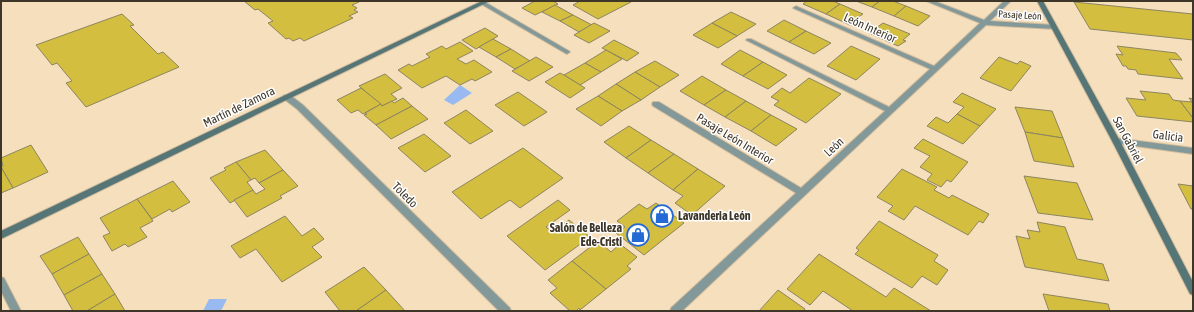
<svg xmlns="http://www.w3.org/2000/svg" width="1194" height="312" viewBox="0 0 1194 312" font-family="'Asap Condensed',sans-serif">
<rect width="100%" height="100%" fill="#f6dfbc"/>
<g fill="#98baf0">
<polygon points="460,85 472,93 453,105 444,100"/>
<polygon points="209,299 227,299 221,311 203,311"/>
</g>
<g fill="#d4be3f" stroke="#8c8560">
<polygon points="244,1 358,1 359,2 352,5 357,8 354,10 358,12 349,16 353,18 304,41 300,38 293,41 289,38 286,39 268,23 273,21 258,9 255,10"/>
<polygon points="535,1 553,1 558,4 535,15 522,8"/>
<polygon points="580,1 629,1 631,2 598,19 573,5"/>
<polygon points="807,1 833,1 840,4 826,14 803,4"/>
<polygon points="856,1 880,1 872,7"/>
<polygon points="880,1 893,1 906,6 894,16 872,7"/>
<polygon points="1074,2 1193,14 1193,40 1090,29"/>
<polygon points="840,4 863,14 857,18 859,19 850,25 826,14"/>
<polygon points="555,5 573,15 560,21 542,12"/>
<polygon points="906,6 930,16 918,26 894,16"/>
<polygon points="731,12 756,24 737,36 712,23"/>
<polygon points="122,14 134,25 130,26 158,54 163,52 179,67 86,107 66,83 72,81 57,63 52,65 36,45"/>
<polygon points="573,15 592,25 579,32 560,21"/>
<polygon points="784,20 806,31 789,42 767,31"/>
<polygon points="594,23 610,31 589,43 574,35"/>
<polygon points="712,23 737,36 718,48 693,35"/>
<polygon points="883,23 910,34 903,40 906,41 898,46 869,33"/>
<polygon points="485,28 498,36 476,49 462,40"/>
<polygon points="806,31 831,43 814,54 789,42"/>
<polygon points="493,39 511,49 496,57 479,47"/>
<polygon points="614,40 639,53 627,61 602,48"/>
<polygon points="460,42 473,51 457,59 466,64 474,60 492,72 475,81 472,79 460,85 446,76 422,88 398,70 409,64 412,66 430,57 426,54 442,46 446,49"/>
<polygon points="851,46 880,59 856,80 827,66"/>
<polygon points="1117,46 1176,53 1182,60 1169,59 1183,79 1138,74 1136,70 1128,69 1126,66 1123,66 1116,54 1123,55"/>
<polygon points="511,49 530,61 515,69 496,57"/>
<polygon points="606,50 622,59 601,72 585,63"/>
<polygon points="740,50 763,62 743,76 721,64"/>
<polygon points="536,57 553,67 529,81 512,71"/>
<polygon points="999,57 1017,64 1020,61 1031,66 1011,91 980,78"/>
<polygon points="655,61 679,75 660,87 635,72"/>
<polygon points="763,62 787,75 768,89 743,76"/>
<polygon points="585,63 601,72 580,85 564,75"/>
<polygon points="635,72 660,87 641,100 616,84"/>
<polygon points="560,73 564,75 585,88 570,98 545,82"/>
<polygon points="385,74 402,88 391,94 397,99 382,106 359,86"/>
<polygon points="702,76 726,90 704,105 680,91"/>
<polygon points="809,78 841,94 806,123 774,105 779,101 771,97 782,88 790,93"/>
<polygon points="616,84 641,100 622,111 598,96"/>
<polygon points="361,88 381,104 363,114 358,110 351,113 337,100"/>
<polygon points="726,90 746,101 725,117 704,105"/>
<polygon points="1140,91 1169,94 1173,100 1180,101 1193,118 1193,122 1137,116 1126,98 1146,100"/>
<polygon points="518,92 547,112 524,126 495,105"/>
<polygon points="962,93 996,109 980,126 957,114 964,107 953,102"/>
<polygon points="598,96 622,111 601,126 576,109"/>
<polygon points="403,98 412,106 376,125 364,115 367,114 365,113 381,104 382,106 392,101 394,103"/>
<polygon points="1189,98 1193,99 1193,118 1180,101 1192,102"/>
<polygon points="746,101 771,115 751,131 725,117"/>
<polygon points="412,106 428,119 391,139 376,125"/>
<polygon points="1015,107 1052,111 1063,138 1025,132"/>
<polygon points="466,110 493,131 470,144 444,123"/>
<polygon points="957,114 980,126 963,144 927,126 936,117 948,123"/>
<polygon points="771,115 797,129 776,146 751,131"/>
<polygon points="629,126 651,140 626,158 604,142"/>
<polygon points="1025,132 1063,138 1074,167 1034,161"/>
<polygon points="424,134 451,156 425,172 398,148"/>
<polygon points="923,139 968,162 951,182 947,180 941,187 927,180 932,174 920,167 930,156 914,148"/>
<polygon points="651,140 674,154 648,173 626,158"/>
<polygon points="31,145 48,172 13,188 1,167 3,166 1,158"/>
<polygon points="523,148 563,178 520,208 510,200 481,219 452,192"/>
<polygon points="265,150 283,170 259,183 255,178 251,180 236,162"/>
<polygon points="674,154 698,169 673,190 648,173"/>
<polygon points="236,162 251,180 247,182 253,190 230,203 210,178 226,170 224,168"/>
<polygon points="1,167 13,188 1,193"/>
<polygon points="698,169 725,186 692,215 675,203 683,196 673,190"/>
<polygon points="902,169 937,187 934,190 949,198 952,195 989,214 983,223 979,221 968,235 915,206 904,220 888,211 893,206 877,197"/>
<polygon points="283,170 298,186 280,196 282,198 247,217 234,200 253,190 256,194 265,189 259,183"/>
<polygon points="1024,176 1077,183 1093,220 1038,213"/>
<polygon points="173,181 190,202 172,212 170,209 152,219 137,199"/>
<polygon points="1178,184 1193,186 1193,209 1191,209"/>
<polygon points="137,199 153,221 140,228 147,237 128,247 125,244 112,251 103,236 110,233 100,218"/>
<polygon points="558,200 570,210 546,227 552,232 569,220 590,237 545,270 507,236"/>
<polygon points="656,203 684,223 644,255 616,233 625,227 617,221 639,204 647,209"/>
<polygon points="285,216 302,236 314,228 324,239 312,247 322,257 282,282 256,249 240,258 231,246"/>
<polygon points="879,221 938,255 934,261 948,270 937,285 922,276 912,288 855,254 859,250 856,248"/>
<polygon points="1037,222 1065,227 1077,259 1103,264 1109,281 1025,267 1016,236 1030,239 1027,230 1040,232"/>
<polygon points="78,237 89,254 52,274 40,256"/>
<polygon points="598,241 611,252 620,244 637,257 627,266 631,269 606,289 572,261"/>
<polygon points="89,254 102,274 64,295 52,274"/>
<polygon points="819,254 886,297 894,288 931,311 853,311 823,291 810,305 787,289"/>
<polygon points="572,261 606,289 580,310 579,308 576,311 570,311 550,293 557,288 548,280"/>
<polygon points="364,267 386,290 356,311 340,311 325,292"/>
<polygon points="102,274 115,294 87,311 73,311 64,295"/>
<polygon points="386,290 405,311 356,311"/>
<polygon points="778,290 805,309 804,311 759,311"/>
<polygon points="115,294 125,311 87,311"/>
<polygon points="1043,294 1108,304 1110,311 1049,311"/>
</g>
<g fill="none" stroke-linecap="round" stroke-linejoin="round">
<g stroke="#d1bd9e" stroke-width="2">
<g id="street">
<polygon points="483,1 569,51 570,52 567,54 565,53 481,4 481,2"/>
<polygon points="926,1 934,1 984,20 1004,1 1011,1 990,21 1054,25 1057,27 1054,29 986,25 682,311 670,311 671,308 796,193 653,106 652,104 653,102 659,102 801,188 885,111 746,40 747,39 751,39 889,107 930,69 793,8 796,6 798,7 934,66 980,23"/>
<polygon points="284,95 290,95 303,105 510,308 511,311 499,311 297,109 284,99 283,97"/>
<polygon points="1116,138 1193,148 1193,154 1113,143 1112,141 1113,139"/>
<polygon points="1,277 4,278 21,311 11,311 1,291"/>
</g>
</g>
<g stroke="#d1bd9e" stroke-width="2">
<g id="secondary">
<polygon points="482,1 490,1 1,239 1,231"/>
<polygon points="1037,1 1043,1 1120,141 1193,282 1193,295 1190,294 1112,141"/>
</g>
</g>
<use href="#street" fill="#839899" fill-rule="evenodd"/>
<use href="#secondary" fill="#557576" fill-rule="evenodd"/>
</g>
<defs>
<g id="shop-ring" transform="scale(1.15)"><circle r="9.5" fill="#fff" stroke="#246ad6" stroke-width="1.5"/><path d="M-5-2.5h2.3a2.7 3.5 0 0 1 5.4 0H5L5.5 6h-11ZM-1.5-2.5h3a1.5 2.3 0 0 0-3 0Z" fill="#246ad6"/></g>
</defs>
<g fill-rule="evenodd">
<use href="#shop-ring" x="662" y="216"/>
<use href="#shop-ring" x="638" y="235"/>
</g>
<g text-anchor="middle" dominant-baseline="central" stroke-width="3" stroke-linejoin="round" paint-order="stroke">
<g font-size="10" fill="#3e3628" stroke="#fff">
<text transform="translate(1020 15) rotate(3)">Pasaje León</text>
</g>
<g font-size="12" fill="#3e3628" stroke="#fff">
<text transform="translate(870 28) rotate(24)">León Interior</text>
<text transform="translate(239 107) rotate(-26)">Martín de Zamora</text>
<text transform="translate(1168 136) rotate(7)">Galicia</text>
<text transform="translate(735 139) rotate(31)">Pasaje León Interior</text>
<text transform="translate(1128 140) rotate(62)">San Gabriel</text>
<text transform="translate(834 147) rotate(-43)">León</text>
<text transform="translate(405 195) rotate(45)">Toledo</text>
</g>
<g font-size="12" font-weight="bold" fill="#3e3628" stroke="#fff" text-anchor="start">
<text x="678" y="216">Lavanderia León</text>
<text x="622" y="228" text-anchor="end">Salón de Belleza<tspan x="622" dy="14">Ede-Cristi</tspan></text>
</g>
</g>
<rect width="1194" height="312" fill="none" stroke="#3e3628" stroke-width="4"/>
</svg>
